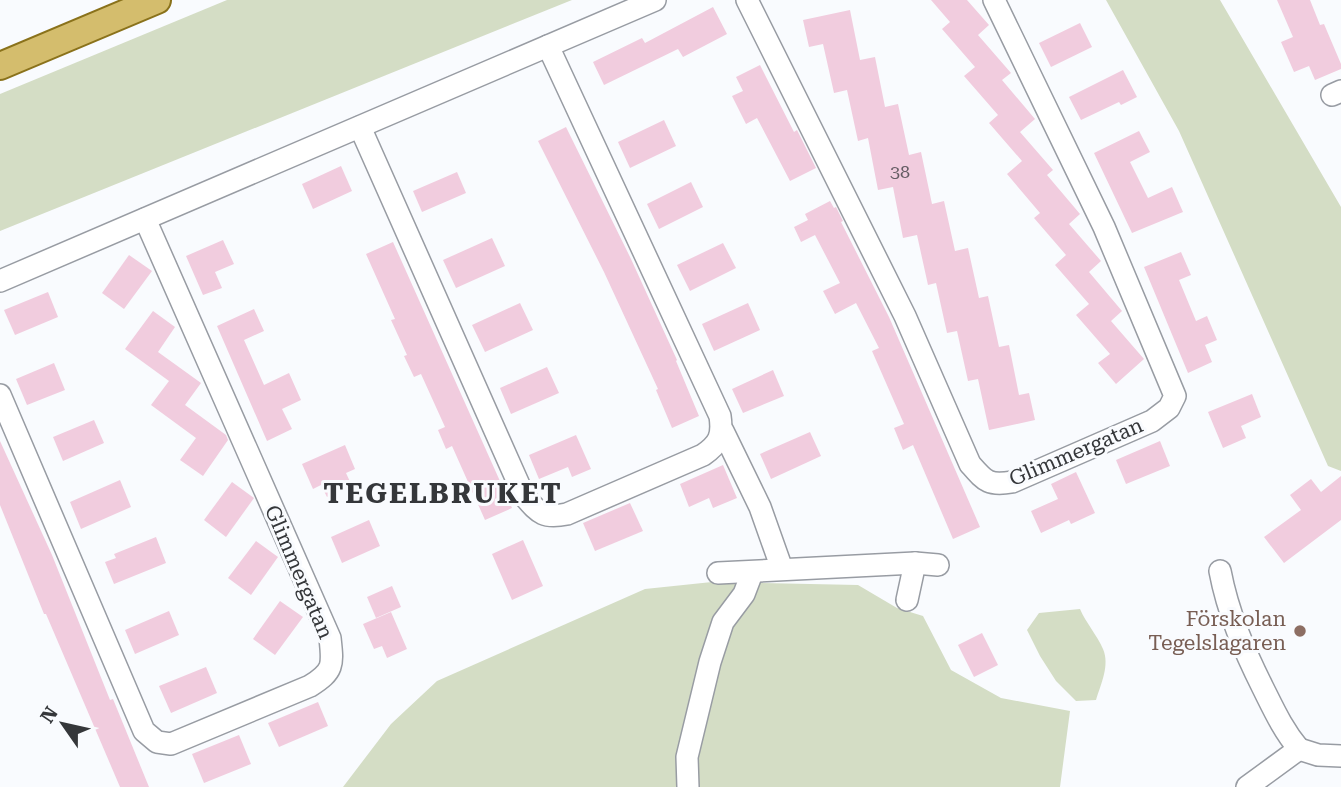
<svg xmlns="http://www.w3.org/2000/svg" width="1341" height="787" viewBox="0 0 1341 787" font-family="'Roboto Serif',serif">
<rect width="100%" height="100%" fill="#f9fbfe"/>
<g fill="#d4ddc5">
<polygon points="227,0 572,0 0,231 0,94"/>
<polygon points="1106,0 1220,0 1341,207 1341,471 1328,466 1179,131"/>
<polygon points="712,582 858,585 897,608 923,616 951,670 1001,698 1070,711 1060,787 343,787 391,724 437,681 645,589"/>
<path d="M1080,609C1086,623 1097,635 1103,649C1110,665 1101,684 1096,700L1076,701L1056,681L1040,656L1027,630L1039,613Z"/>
</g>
<g fill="#f1ccde">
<polygon points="931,0 967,0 989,25 978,35 1011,73 1002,80 1035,119 1020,132 1053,170 1047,175 1080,214 1069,224 1101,261 1089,272 1122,311 1111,321 1144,359 1116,384 1098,363 1110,354 1076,315 1089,304 1055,265 1066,255 1034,218 1040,213 1007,174 1022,161 989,123 998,115 964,76 975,67 942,29 950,22"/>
<polygon points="1277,0 1310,0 1320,25 1324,24 1341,64 1341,69 1315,80 1309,66 1294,72 1281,42 1293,37"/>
<polygon points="713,7 727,34 683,57 678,49 604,85 593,62 642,38 645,43"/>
<polygon points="850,10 860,60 875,57 885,107 898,104 909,155 921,152 932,204 944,201 955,251 968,248 979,298 988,296 999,347 1009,345 1019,395 1029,393 1035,420 989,430 978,379 968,381 957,331 947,333 936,283 928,285 917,235 903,238 893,187 878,190 868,138 858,141 847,90 834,93 823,44 809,47 803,20"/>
<polygon points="1080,23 1092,47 1051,67 1039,43"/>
<polygon points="760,65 794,132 797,130 816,168 790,181 757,118 746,124 732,96 743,91 736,77"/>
<polygon points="1123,70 1137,97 1121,105 1119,102 1081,120 1069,97"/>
<polygon points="664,120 676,146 630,168 618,142"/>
<polygon points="566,127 631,259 677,360 676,361 699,416 672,428 656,390 658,389 604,272 538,141"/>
<polygon points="1139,131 1150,152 1130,162 1148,198 1172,187 1183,212 1132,233 1094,153"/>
<polygon points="341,166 352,191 313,209 302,184"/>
<polygon points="457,172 466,193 422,212 413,191"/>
<polygon points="691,182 703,207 659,229 647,204"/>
<polygon points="830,201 834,208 836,207 843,221 841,222 889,317 980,527 953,539 913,445 903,450 894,428 904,424 872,351 879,348 856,303 835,314 823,291 840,283 815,235 801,242 794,227 808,220 805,214"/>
<polygon points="492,238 505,266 456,288 443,260"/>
<polygon points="223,240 234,264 215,272 222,288 203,295 186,256"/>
<polygon points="393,242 512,508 485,520 452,446 446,449 438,430 445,427 421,374 414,377 404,356 407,355 391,320 395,319 366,254"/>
<polygon points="723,243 736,268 690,291 677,265"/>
<polygon points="1181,252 1191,275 1179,280 1196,321 1207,316 1217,340 1205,345 1212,362 1188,373 1144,267"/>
<polygon points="129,255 152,271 124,309 102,293"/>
<polygon points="48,292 58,317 15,335 4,310"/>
<polygon points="520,303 533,330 485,352 472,325"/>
<polygon points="748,303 760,330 714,351 702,324"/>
<polygon points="254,309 264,331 244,340 264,385 289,373 301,400 282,409 292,429 267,441 217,326"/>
<polygon points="153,311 175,327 158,352 201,383 185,405 226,435 228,440 203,476 180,460 196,438 151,405 169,381 125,349"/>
<polygon points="54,363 65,390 27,405 16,379"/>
<polygon points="547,367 559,393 511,414 500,388"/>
<polygon points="773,370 784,396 743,413 732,389"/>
<polygon points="1252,394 1261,417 1241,426 1246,438 1223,448 1208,412"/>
<polygon points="94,420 104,443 63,461 53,437"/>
<polygon points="810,432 821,456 771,479 760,454"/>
<polygon points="576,435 591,469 572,477 568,467 539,479 529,455"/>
<polygon points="0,441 52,555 110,700 113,699 149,787 120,787 46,614 44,614 0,505"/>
<polygon points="1160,441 1170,466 1126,484 1116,460"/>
<polygon points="345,445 355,469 346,473 352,486 327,497 321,485 313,489 302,464"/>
<polygon points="723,465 737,498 713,508 709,498 689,507 680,484"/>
<polygon points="1076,472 1095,513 1071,524 1069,520 1041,533 1031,511 1058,499 1051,484"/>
<polygon points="1341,476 1341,520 1284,563 1264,537 1301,510 1290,495 1311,479 1321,492"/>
<polygon points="120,480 131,507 81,529 70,502"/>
<polygon points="232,482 254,498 226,537 204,520"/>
<polygon points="630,503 643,531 595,551 583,523"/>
<polygon points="369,520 380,546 342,563 331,537"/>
<polygon points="156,537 166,563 114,584 105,562 116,558 114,554"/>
<polygon points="523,540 543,586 512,600 492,554"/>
<polygon points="256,541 278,557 251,595 228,578"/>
<polygon points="392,586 401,607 376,618 367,597"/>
<polygon points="280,601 303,617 275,655 253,639"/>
<polygon points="169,611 179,635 135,654 125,630"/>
<polygon points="391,612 407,649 387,658 382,646 374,649 363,624"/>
<polygon points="982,633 998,665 974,677 958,645"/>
<polygon points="206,667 217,693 171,713 159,686"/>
<polygon points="318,702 328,726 279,747 268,723"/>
<polygon points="239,735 251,764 204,783 192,754"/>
</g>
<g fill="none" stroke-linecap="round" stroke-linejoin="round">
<g stroke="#989ca3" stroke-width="24">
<g id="minor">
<path d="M747,0L905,316L970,464C985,481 988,486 1012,482L1152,421L1169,408L1175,396L1104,227L994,0"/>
<polyline points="1332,95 1341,91"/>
<path d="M360,127L524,496C539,513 543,519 567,514L703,455C719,444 723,436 720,416L548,46"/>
<polyline points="0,281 655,0"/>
<path d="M0,395L144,731L157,742L171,744L310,686C334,671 333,665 330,638L145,219"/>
<polyline points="723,431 760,507 782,569"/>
<path d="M1220,571C1228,613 1244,650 1263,688C1274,710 1283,730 1299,749"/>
<polyline points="718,573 915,563 938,565"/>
<polyline points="907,600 915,563"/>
<polyline points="1299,749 1318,755 1341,756"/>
<polyline points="688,787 687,757 710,662 723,622 744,594 752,573"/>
<polyline points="1247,787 1299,749"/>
</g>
</g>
<g stroke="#8a721b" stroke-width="30">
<polyline id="major" points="0,66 157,0"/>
</g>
<use href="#minor" stroke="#fff" stroke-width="21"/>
<use href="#major" stroke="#d4bd6d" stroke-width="26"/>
</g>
<circle fill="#8d6e63" stroke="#f9fbfe" stroke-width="2.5" cx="1300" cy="631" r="7"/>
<g text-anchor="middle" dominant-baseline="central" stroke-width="6" stroke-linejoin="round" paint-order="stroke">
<g font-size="18" fill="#645c63">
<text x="900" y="171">38</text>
</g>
<g font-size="21" fill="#35373a" stroke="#f9fbfe">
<text transform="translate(1076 452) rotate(-23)">Glimmergatan</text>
<text transform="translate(299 572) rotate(67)">Glimmergatan</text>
</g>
<g font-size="21" fill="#785e54" stroke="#f9fbfe" text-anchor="end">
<text x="1286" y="619">Förskolan<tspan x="1286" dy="24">Tegelslagaren</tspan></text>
</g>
<g font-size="28" font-weight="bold" letter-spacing="2" fill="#35373a" stroke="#f9fbfe">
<text x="443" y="493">TEGELBRUKET</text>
</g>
</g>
<g transform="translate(63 724) rotate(304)" stroke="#f9fbfe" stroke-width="5" paint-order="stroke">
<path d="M0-5L12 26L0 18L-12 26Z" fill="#35373a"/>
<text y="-10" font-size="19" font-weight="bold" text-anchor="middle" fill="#35373a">N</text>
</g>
</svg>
